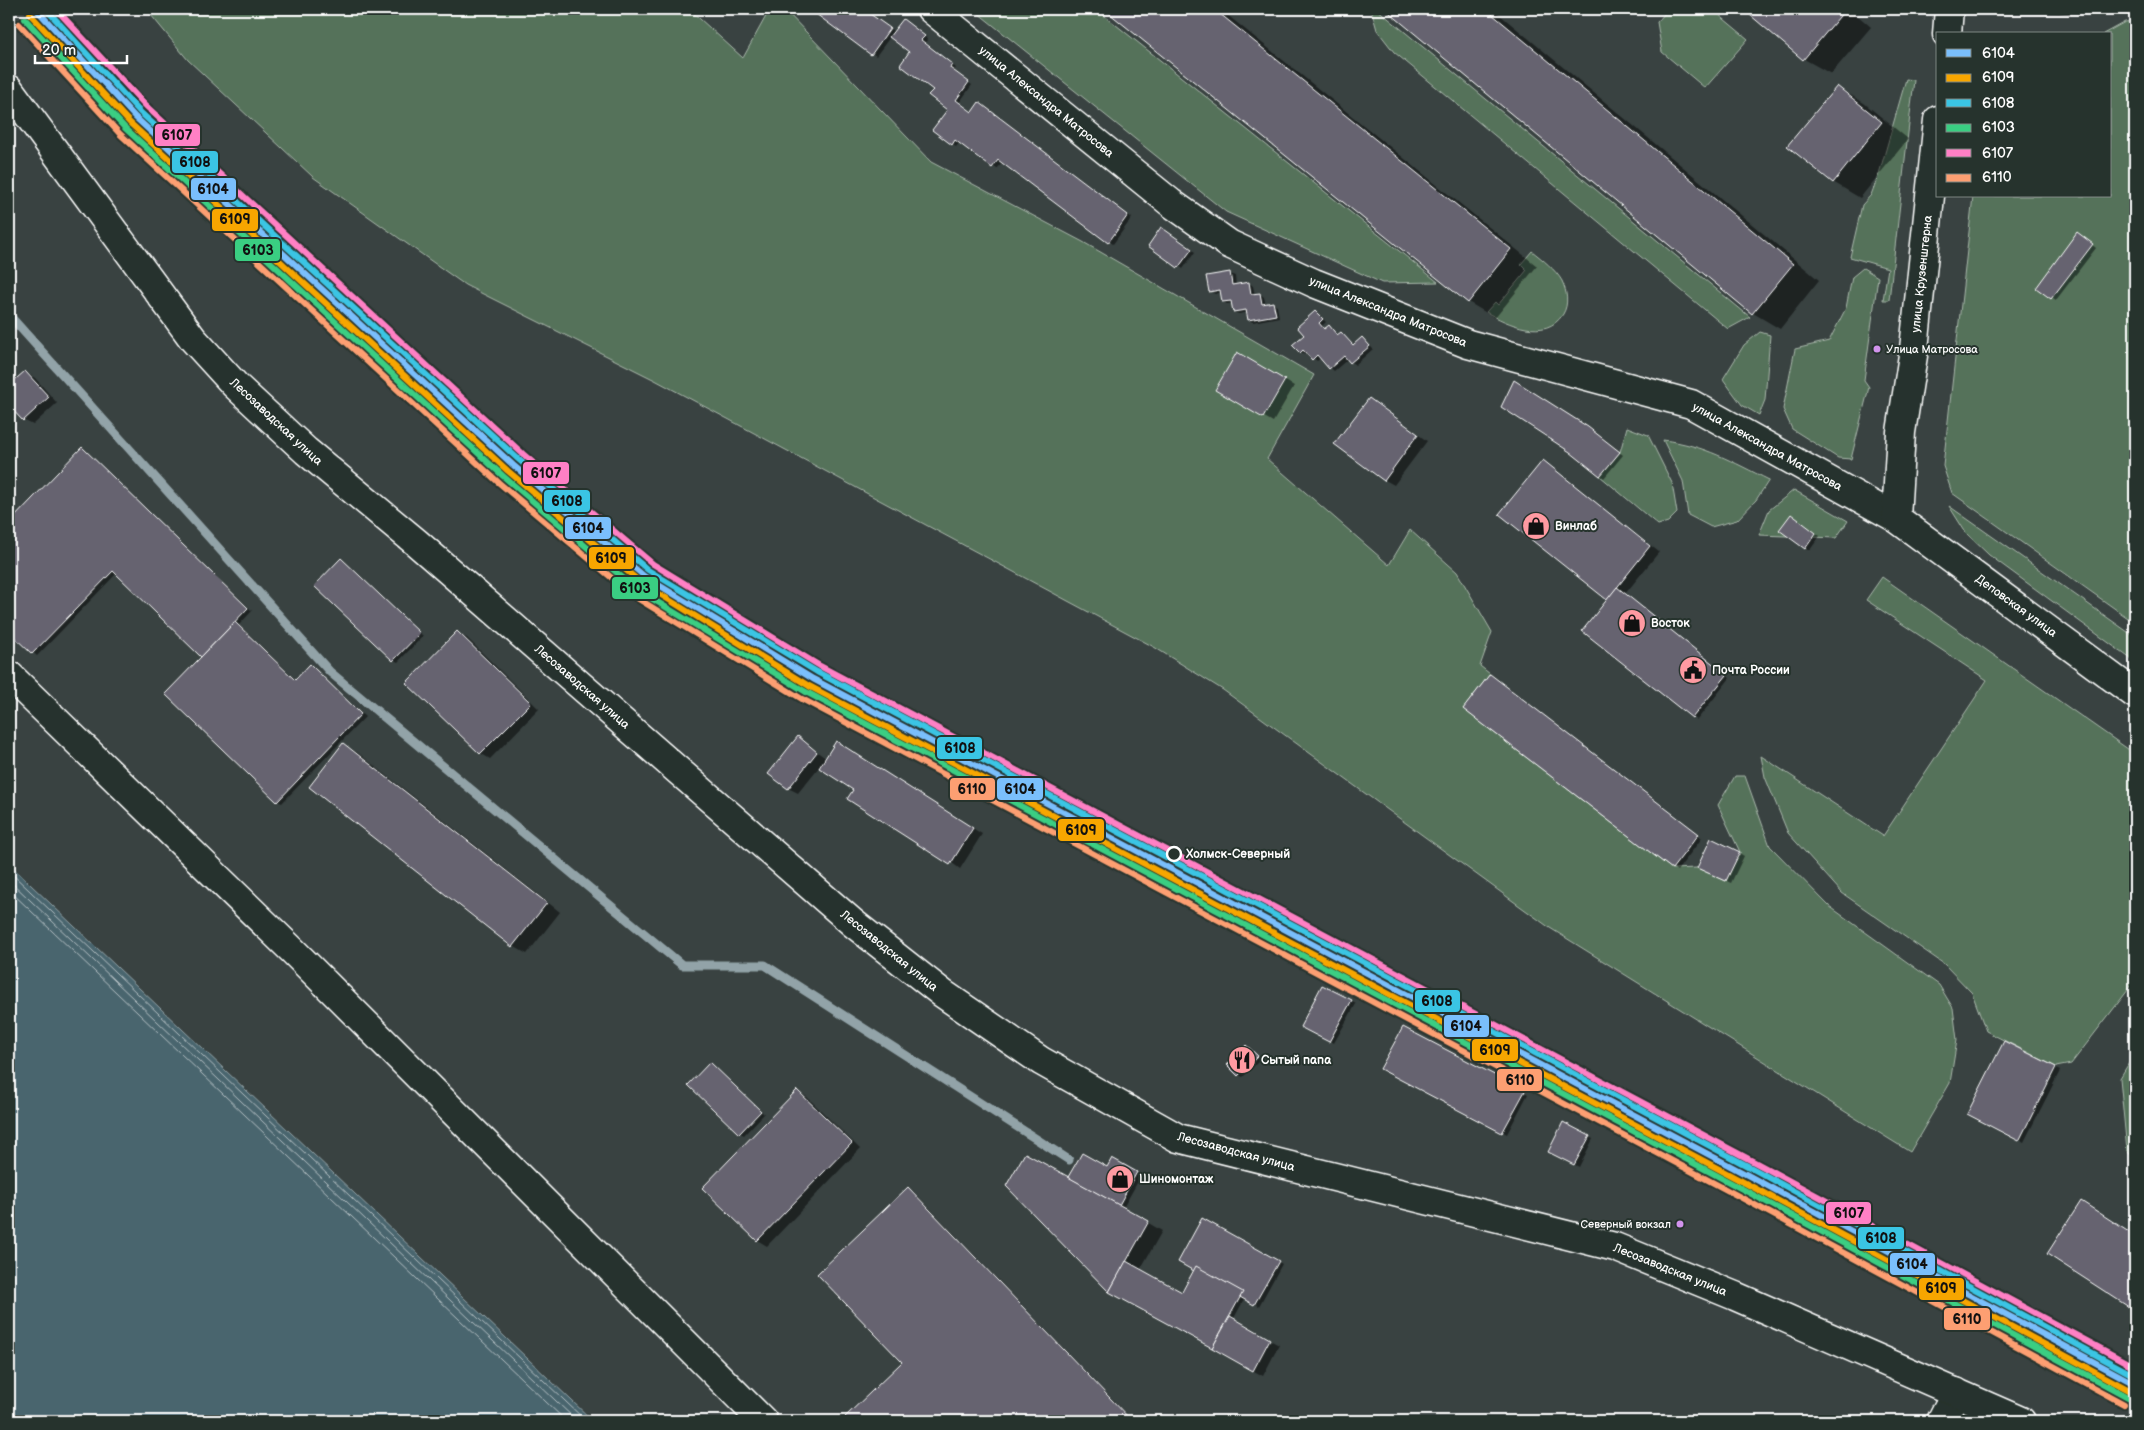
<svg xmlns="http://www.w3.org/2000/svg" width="2144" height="1430" viewBox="0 0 2144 1430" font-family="'Balsamiq Sans',sans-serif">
<rect width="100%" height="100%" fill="#394241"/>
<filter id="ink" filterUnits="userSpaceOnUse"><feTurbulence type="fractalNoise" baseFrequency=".02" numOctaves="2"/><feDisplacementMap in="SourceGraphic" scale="10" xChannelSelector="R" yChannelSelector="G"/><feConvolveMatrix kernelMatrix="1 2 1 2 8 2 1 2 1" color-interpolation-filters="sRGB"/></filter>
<g filter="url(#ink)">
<g fill="#54725a" stroke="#aab8ac">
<polygon points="146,9 689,9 743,58 770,9 784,9 931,162 1083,242 1314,375 1267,459 1389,565 1410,530 1457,572 1492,632 1480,666 1490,674 1463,709 1672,869 1697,868 1726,881 1740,852 1718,805 1735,776 1745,776 1770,846 1829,906 1939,985 1953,1008 1957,1040 1950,1083 1910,1152 1550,928 1223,690 1154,647 655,380 465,285 313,177 188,60"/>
<polygon points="973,9 1096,9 1438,282 1382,283 1226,212"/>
<polygon points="1371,9 1377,9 1750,317 1728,329 1394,52 1377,30"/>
<polygon points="1669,9 1712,9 1748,39 1705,88 1662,52 1657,22"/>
<polygon points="2135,21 2135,623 1952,493 1943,466 1973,196 2110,196 2110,34 2103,34 2125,22"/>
<polygon points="1906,79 1914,80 1889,300 1883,300 1888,268 1850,257 1862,205 1871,195 1879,174"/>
<path d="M1532,251C1542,259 1556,270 1562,281C1567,292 1569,304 1563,314C1546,342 1507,324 1486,312L1495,302L1498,305L1527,270L1521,264Z"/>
<polygon points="1863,268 1878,277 1864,380 1869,387 1851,459 1838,458 1792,429 1783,409 1795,349 1829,341 1846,308 1852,277"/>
<polygon points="1760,332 1770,335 1765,400 1759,415 1742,405 1723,379 1744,345"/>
<polygon points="1627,427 1648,435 1672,483 1677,513 1668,522 1658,525 1600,476 1620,452"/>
<path d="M1663,440C1704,445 1733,462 1769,480L1756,500L1737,520L1711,527L1688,515L1683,481Z"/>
<polygon points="1794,490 1848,521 1836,538 1759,535 1769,510"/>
<polygon points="1949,506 2135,637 2135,662 1989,555 1966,533"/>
<polygon points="1882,577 2135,754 2135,981 2071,1064 2056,1067 1986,1031 1972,993 1944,964 1842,893 1788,833 1765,777 1761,756 1883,836 1987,680 1866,600"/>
<polygon points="2135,1053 2135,1160 2127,1151 2120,1078"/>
</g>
<polygon fill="#49656e" stroke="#92a3a8" points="9,864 593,1421 9,1421"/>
<g fill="#0007">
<polygon points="815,9 862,9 895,32 908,23 928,39 924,44 956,68 953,71 972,85 959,103 973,113 984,107 1132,218 1113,244 1003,162 997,169 960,142 956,147 952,144 949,109 911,52 890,37 876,56 813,10"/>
<polygon points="1106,9 1220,9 1537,266 1495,318 1468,302"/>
<polygon points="1387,9 1493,9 1819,280 1780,329 1753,313"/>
<polygon points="1745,9 1850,9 1871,27 1831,74 1804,59"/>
<polygon points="2029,9 2086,9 2085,16"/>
<polygon points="1837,87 1864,103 1908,139 1860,198 1833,182"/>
<polygon points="1165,231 1195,252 1183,269 1179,266"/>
<polygon points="2081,236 2096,248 2056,300 2038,287"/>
<polygon points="1230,274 1235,276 1236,286 1249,283 1253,286 1255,295 1260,294 1264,297 1266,305 1273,304 1277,306 1279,317 1253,322 1249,320 1248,312 1239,314 1234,312 1233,303 1227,304 1223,301 1221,292 1215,294 1210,291"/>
<polygon points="1316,312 1326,322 1322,326 1326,330 1329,327 1338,336 1341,333 1354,345 1362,338 1373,349 1355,365 1348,359 1334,371 1321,358 1317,361 1307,352 1305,355 1300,352"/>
<polygon points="1238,353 1294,386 1273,422 1216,389"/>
<polygon points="25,372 35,378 57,403 33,425 23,420 9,404 9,387"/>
<polygon points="1378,405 1427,441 1394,485 1385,480"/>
<polygon points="1592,431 1623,455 1604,478 1600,475"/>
<polygon points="82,449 252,611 239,625 296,680 314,668 365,717 282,803 277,801 203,657 117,573 37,656 9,630 9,525"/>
<polygon points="1543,462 1659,552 1625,594 1730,678 1697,720 1584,631 1609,600"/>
<polygon points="1795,518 1820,536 1810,550 1805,548"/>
<polygon points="345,562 423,636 398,662 394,660"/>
<polygon points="457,633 467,638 539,709 490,759 480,753"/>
<polygon points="1494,679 1702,838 1677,871 1465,709"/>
<polygon points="798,738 827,759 846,748 982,834 960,869 854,789 819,767 798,793 788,788"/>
<polygon points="344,745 358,753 560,912 527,954 513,946 310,787"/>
<polygon points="1739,853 1744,856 1731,883 1703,870"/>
<polygon points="1323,986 1356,1004 1334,1043 1301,1026"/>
<polygon points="1404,1029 1528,1094 1507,1134 1382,1068"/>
<polygon points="2004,1043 2060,1071 2024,1142 1968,1113"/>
<polygon points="1247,1046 1261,1059 1243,1077 1239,1075"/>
<polygon points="714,1066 764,1114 744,1135 740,1133"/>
<polygon points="798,1092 807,1097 860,1149 767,1246 757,1240"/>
<polygon points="1564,1124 1593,1139 1579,1167 1549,1151"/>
<polygon points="1112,1159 1141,1176 1123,1208 1162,1231 1140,1270 1182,1294 1195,1270 1203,1220 1282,1264 1259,1306 1245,1298 1233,1320 1279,1345 1263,1376 1124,1299 1090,1190"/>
<polygon points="908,1188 913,1191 1133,1421 850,1421 846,1417 904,1362"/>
<polygon points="2090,1208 2135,1237 2135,1310 2048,1253"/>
</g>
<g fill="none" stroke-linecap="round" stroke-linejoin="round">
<g stroke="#b6c1c5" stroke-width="1">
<polyline points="9,871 586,1421"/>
<polyline points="9,880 577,1421"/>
<polyline points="9,890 566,1421"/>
</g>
<polyline stroke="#92a3a8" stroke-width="9" points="9,315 330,672 682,965 765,965 1069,1160"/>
</g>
<g fill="#666470" stroke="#fff">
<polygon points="813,9 863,9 890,28 871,55 812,11"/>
<polygon points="1104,9 1214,9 1511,249 1468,303"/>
<polygon points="1385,9 1486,9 1793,264 1752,314"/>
<polygon points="1743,9 1843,9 1845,10 1803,60"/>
<polygon points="2037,9 2081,9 2081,14"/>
<polygon points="903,19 925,36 921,40 952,64 950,68 969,82 956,100 972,112 979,102 1128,215 1108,243 998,160 992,168 955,140 952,145 932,130 947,110 928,95 933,90 900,65 909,52 889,37"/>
<polygon points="1837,86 1882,122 1833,183 1787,146"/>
<polygon points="1161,227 1192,249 1178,268 1148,246"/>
<polygon points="2077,232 2093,244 2051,299 2036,288"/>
<polygon points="1230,272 1232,285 1249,282 1251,294 1260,293 1262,304 1273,302 1276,315 1248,320 1246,310 1233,312 1231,301 1222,302 1220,290 1209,292 1206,276"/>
<polygon points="1315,311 1323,319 1319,323 1324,329 1329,325 1337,335 1341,332 1353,345 1362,337 1370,346 1350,363 1344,356 1329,369 1317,355 1312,360 1303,350 1300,353 1292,345 1304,335 1297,327"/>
<polygon points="1237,352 1285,380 1263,418 1215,390"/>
<polygon points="25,371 49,397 23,421 9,406 9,385"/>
<polygon points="1514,380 1588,427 1620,452 1600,476 1570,452 1501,407"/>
<polygon points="1369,398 1418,434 1384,481 1334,444"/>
<polygon points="82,447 248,608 201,657 113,571 32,654 9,632 9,523"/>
<polygon points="1543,460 1650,546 1607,600 1499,514"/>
<polygon points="1791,514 1816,533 1805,549 1779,530"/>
<polygon points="341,558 420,633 393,661 314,586"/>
<polygon points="1617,587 1727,675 1692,718 1582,631"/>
<polygon points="235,622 295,680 310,664 361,714 277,802 165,694"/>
<polygon points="457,631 531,703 480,754 406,683"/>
<polygon points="1490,674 1699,834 1672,869 1463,709"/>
<polygon points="798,736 817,752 788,789 768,774"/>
<polygon points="836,741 973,828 950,865 847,799 853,790 819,768"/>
<polygon points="343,743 547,903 512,947 309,787"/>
<polygon points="1711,838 1740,852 1726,881 1697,868"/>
<polygon points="1322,985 1352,1000 1329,1042 1300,1027"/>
<polygon points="1403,1027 1525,1091 1502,1133 1380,1069"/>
<polygon points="2004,1041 2056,1067 2019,1141 1967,1114"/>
<polygon points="1246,1045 1258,1056 1238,1076 1227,1065"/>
<polygon points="710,1062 761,1111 739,1134 688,1085"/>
<polygon points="797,1090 852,1143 757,1241 702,1188"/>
<polygon points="1563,1122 1590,1136 1574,1165 1548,1152"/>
<polygon points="1025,1153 1149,1221 1109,1292 1006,1186"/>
<polygon points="1082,1153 1107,1167 1112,1158 1137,1172 1119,1205 1068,1177"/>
<polygon points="908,1187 1132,1421 849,1421 845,1417 902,1362 817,1274"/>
<polygon points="2081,1201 2135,1236 2135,1311 2047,1254"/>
<polygon points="1202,1218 1279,1261 1254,1305 1178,1262"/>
<polygon points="1126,1261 1182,1292 1196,1266 1243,1292 1212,1348 1109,1292"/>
<polygon points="1230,1316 1270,1339 1253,1371 1212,1348"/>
</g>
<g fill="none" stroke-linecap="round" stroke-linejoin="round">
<g stroke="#fff" stroke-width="31">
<g id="street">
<polyline points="931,9 1171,203 1229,244 1314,283 1468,344 1691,404 1896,518"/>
<polyline points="9,675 292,950 763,1421"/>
<polyline points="1941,1421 1956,1392"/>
</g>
</g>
<g stroke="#fff" stroke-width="31">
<g id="secondary">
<polyline points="1947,34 1949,9"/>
<polyline points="9,89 193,339 235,385 306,451 417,543 853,923 942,993 1041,1061 1178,1138 1615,1247 1735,1296 2021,1421"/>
<polyline points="1938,120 1914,349 1901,432 1896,518 2135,694"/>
</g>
</g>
<use href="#street" stroke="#26332d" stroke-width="28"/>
<use href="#secondary" stroke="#26332d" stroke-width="28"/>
<g stroke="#26332d" stroke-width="10">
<polyline id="rail-1" points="36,9 135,117 513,465 644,576 813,679 1753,1178 2135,1384"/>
</g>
<g stroke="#26332d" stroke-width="10">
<polyline id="rail-2" points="30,14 130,123 508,471 640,582 809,686 1749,1185 2131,1391"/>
</g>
<g stroke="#26332d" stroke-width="10">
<polyline id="rail-3" points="46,9 140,112 518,459 648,570 817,672 1757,1171 2135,1376"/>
</g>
<g stroke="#26332d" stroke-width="10">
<polyline id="rail-4" points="25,19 125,128 503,476 636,589 806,692 1746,1191 2128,1397"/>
</g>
<g stroke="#26332d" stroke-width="10">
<polyline id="rail-5" points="56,9 146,106 523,454 653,564 820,666 1760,1165 2135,1367"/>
</g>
<g stroke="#26332d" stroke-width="10">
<polyline id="rail-6" points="19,24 120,134 498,482 632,595 802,699 1742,1198 2124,1404"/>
</g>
<use href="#rail-1" stroke="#7abffc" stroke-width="6"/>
<use href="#rail-2" stroke="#f7a600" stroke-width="6"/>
<use href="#rail-3" stroke="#3ac5e4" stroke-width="6"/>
<use href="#rail-4" stroke="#3ace82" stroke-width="6"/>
<use href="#rail-5" stroke="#ff80c5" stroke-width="6"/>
<use href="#rail-6" stroke="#fd9f72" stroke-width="6"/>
</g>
</g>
<defs>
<g id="shop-disc" transform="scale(1.4375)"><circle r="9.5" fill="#ff9aa2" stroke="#26332d"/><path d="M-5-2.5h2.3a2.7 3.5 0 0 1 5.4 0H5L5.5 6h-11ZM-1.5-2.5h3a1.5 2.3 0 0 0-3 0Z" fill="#111"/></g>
<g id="civic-disc" transform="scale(1.4375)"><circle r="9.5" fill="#ff9aa2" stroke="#26332d"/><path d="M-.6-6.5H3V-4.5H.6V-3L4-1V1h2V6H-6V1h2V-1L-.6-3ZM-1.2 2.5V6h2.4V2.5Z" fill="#111"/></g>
<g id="restaurant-disc" transform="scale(1.4375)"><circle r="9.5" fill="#ff9aa2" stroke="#26332d"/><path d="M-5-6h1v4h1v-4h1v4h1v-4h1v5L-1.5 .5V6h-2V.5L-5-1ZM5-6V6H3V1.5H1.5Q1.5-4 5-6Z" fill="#111"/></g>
</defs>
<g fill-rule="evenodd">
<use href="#shop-disc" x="1536" y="526"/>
<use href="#shop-disc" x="1632" y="623"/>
<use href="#civic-disc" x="1693" y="670"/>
<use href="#restaurant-disc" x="1242" y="1060"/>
<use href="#shop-disc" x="1120" y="1179"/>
</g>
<g fill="#d193ec" stroke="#26332d" stroke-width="2">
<circle cx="1877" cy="349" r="4.5"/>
<circle cx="1680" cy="1224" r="4.5"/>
</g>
<circle fill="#26332d" stroke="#fff" stroke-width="2.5" cx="1174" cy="854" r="7"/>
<g text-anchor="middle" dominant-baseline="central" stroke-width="4" stroke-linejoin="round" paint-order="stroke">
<g font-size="11" fill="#fff" stroke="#26332d" text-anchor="start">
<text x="1886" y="349">Улица Матросова</text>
<text x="1671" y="1224" text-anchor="end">Северный вокзал</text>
</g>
<g font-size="12" fill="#fff" stroke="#26332d">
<text transform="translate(1046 102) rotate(39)">улица Александра Матросова</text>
<text transform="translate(1922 274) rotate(-84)">улица Крузенштерна</text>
<text transform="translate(1388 312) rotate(22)">улица Александра Матросова</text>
<text transform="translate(276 422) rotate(43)">Лесозаводская улица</text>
<text transform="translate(1767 447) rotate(29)">улица Александра Матросова</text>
<text transform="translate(2016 606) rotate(36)">Деповская улица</text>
<text transform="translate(582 687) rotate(41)">Лесозаводская улица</text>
<text transform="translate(889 951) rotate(39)">Лесозаводская улица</text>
<text transform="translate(1236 1152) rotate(15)">Лесозаводская улица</text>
<text transform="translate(1670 1270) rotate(22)">Лесозаводская улица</text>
</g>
<g font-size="12" font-weight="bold" fill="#fff" stroke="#26332d" text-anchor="start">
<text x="1555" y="526">Винлаб</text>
<text x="1651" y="623">Восток</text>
<text x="1712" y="670">Почта России</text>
<text x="1261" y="1060">Сытый папа</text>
<text x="1139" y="1179">Шиномонтаж</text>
</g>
<g font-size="12" font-weight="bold" fill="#fff" stroke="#26332d" text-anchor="start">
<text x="1186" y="854">Холмск-Северный</text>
</g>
</g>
<g stroke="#26332d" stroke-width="2">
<rect x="154" y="123" width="47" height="24" rx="5" fill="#ff80c5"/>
<rect x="171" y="150" width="48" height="24" rx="5" fill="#3ac5e4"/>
<rect x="190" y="177" width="47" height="24" rx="5" fill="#7abffc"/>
<rect x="211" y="208" width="48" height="24" rx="5" fill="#f7a600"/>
<rect x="234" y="238" width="47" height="24" rx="5" fill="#3ace82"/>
<rect x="522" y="461" width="48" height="24" rx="5" fill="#ff80c5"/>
<rect x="543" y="489" width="48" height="24" rx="5" fill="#3ac5e4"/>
<rect x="564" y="516" width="48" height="24" rx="5" fill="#7abffc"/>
<rect x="588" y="546" width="47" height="24" rx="5" fill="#f7a600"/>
<rect x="611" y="576" width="48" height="24" rx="5" fill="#3ace82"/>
<rect x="936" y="736" width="47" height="24" rx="5" fill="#3ac5e4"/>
<rect x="996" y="777" width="48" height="24" rx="5" fill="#7abffc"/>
<rect x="949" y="777" width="47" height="24" rx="5" fill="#fd9f72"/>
<rect x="1057" y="818" width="48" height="24" rx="5" fill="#f7a600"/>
<rect x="1414" y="989" width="47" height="24" rx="5" fill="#3ac5e4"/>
<rect x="1443" y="1014" width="47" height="24" rx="5" fill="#7abffc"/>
<rect x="1471" y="1038" width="48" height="24" rx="5" fill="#f7a600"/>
<rect x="1496" y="1068" width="47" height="24" rx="5" fill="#fd9f72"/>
<rect x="1825" y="1201" width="47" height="24" rx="5" fill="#ff80c5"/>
<rect x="1857" y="1226" width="48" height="24" rx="5" fill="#3ac5e4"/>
<rect x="1889" y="1252" width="47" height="24" rx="5" fill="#7abffc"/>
<rect x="1918" y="1277" width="47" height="24" rx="5" fill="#f7a600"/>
<rect x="1943" y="1307" width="48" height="24" rx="5" fill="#fd9f72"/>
</g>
<g font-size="14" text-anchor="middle" font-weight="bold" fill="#111">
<text x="177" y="140">6107</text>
<text x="195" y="167">6108</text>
<text x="213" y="194">6104</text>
<text x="235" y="224">6109</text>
<text x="258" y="255">6103</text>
<text x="546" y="478">6107</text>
<text x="567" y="506">6108</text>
<text x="588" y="533">6104</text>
<text x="611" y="563">6109</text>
<text x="635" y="593">6103</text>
<text x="960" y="753">6108</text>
<text x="1020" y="794">6104</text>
<text x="972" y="794">6110</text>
<text x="1081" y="835">6109</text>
<text x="1437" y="1006">6108</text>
<text x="1466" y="1031">6104</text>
<text x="1495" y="1055">6109</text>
<text x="1520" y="1085">6110</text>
<text x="1849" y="1218">6107</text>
<text x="1881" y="1243">6108</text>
<text x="1912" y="1269">6104</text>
<text x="1941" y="1293">6109</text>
<text x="1967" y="1324">6110</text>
</g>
<rect width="2144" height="1430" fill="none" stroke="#26332d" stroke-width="30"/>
<rect x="15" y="15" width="2114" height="1400" fill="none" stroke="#fff" stroke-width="2" filter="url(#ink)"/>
<rect x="1936" y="32" width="175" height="165" fill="#26332d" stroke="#7d8581"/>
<rect x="1946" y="49" width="25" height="8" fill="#7abffc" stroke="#7d8581"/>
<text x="1982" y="58" font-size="15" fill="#ffffff">6104</text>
<rect x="1946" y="74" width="25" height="8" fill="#f7a600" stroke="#7d8581"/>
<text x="1982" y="82" font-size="15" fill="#ffffff">6109</text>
<rect x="1946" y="99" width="25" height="8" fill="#3ac5e4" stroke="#7d8581"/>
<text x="1982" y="108" font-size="15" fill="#ffffff">6108</text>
<rect x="1946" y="124" width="25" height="8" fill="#3ace82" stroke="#7d8581"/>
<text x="1982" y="132" font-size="15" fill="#ffffff">6103</text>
<rect x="1946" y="149" width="25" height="8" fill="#ff80c5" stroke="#7d8581"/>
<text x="1982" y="158" font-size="15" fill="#ffffff">6107</text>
<rect x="1946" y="174" width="25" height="8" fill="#fd9f72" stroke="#7d8581"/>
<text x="1982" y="182" font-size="15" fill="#ffffff">6110</text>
<path d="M35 55v8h92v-8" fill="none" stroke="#ffffff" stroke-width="2.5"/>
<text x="42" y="55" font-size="15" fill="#ffffff" stroke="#26332d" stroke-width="4" paint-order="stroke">20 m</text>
</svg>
